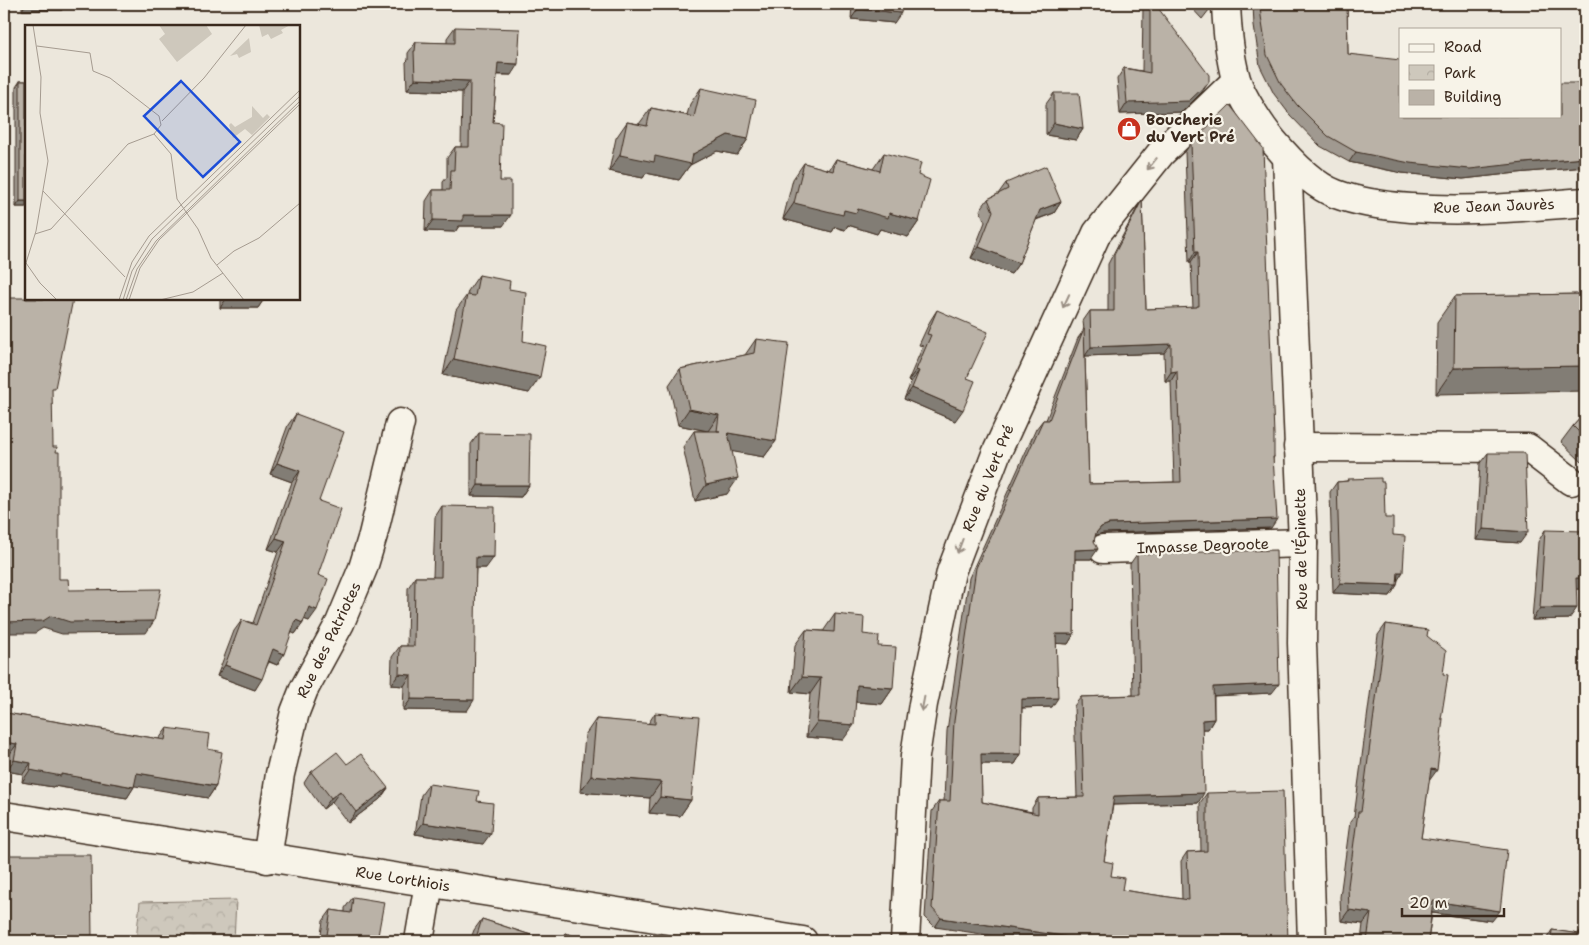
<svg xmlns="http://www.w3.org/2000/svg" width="1589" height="945" viewBox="0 0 1589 945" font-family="'Shantell Sans',sans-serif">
<defs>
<pattern id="park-crowns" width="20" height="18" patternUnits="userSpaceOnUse" patternTransform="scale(1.25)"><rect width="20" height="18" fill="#cec8bc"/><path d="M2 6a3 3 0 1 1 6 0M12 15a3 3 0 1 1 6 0" fill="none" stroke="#b2aca1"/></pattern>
</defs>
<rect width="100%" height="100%" fill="#ece7dc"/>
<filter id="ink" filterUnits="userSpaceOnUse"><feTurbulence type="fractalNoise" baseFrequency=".02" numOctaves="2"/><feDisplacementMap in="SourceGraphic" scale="10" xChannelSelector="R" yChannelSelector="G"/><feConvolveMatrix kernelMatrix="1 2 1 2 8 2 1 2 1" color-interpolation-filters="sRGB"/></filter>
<g filter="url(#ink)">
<polygon fill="url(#park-crowns)" stroke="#84796d" points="236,900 234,941 136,941 140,902"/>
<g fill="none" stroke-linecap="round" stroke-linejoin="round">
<g stroke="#3b2a1e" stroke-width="31">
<g id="minor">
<polyline points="1298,447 1528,448 1571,481"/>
<polyline points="1103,549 1303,543"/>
<polyline points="4,816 803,941"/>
<polyline points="267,859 280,774 295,712 304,689 340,623 363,568 373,535 400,423"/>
<polyline points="419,941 429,883"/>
<polyline points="905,941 915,756 923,704 951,572 996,454 1097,233 1161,153 1236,81"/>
</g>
</g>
<g stroke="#3b2a1e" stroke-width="31">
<g id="tertiary">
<path d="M1226,4C1227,29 1229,54 1236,79C1241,96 1261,127 1273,141C1289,160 1312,185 1336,194C1360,203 1386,206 1411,208C1469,212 1527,207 1585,202"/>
<polyline points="1287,158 1303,543 1302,643 1312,941"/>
</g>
</g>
<use href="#minor" stroke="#f7f3e8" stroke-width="28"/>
<use href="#tertiary" stroke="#f7f3e8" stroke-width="28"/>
</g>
<g fill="#a09990" stroke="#3b2a1e" fill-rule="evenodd">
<polygon points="22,4 67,4 62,10 22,10"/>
<polygon points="852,4 902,4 894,23 851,19"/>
<polygon points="1146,4 1155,4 1202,92 1182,112 1120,114 1117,79 1124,68 1142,71 1143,9"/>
<polygon points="1188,4 1209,4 1209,10 1202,19"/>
<polygon points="1253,4 1347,4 1348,54 1400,116 1585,89 1585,167 1517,173 1463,179 1402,173 1349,162 1320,146 1290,115 1274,94 1260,66 1254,26"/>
<polygon points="455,27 511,75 497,75 493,122 500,181 503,226 459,226 455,232 425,231 426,201 433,190 443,190 443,182 447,177 447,158 455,147 461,147 462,92 407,90 406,62 408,60 408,53 416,42 447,43 447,38"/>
<polygon points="20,81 26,81 26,207 16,207 16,87"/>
<polygon points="701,88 748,139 737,155 717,151 690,165 679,180 646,173 643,178 609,171 616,138 627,122 639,124 651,108 687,115 690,104"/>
<polygon points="1054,93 1083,129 1076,140 1046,135 1046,104"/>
<path d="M1191,143L1274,457L1273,459L1271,528L1103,533L1095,536L1091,559H1075L1074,634L1068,644L1056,643L1052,707L1022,708L1021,754L1015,764H981L982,802L1032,812V808L1038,798L1077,797L1074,706L1081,697L1133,695L1130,564L1137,554L1272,693L1214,696V719L1208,729H1202L1198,803L1113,805L1104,861L1111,876L1122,890L1182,899L1181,861L1187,852L1201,851L1200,803L1207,793L1288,941L935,927L925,917L932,811L939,801H944L947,731L969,578L1036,429L1043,420H1046L1078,338L1084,330L1083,321L1090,311H1108V264L1136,210L1142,200L1146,309L1193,308L1191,262H1189L1185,152ZM1164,353L1165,381H1171L1174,482L1089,484L1085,356Z"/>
<polygon points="884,153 918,175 919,221 908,237 880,229 877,234 848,225 845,230 835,227 832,232 783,219 793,179 804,163 829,170 836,159 873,169"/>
<polygon points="1006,183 1061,202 1054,213 1036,220 1019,263 1011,274 971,258 985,222 980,210 988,199 998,194"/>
<polygon points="479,275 509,289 523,341 529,393 443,375 456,310 467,295 468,291"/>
<polygon points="1585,294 1436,394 1437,322 1455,296"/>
<polygon points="220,299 264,299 258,308 220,308"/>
<polygon points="937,310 967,378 955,421 904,399 911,382 908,381 923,346 919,345 930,321"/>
<polygon points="756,339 776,441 764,457 732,451 727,494 695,501 683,447 694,431 708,431 678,425 669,385 680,369 745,355"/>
<polygon points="1585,413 1585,462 1582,462 1561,442 1573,426"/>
<polygon points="296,414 319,501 318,575 309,621 304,619 303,623 295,634 292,632 277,665 269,662 255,690 217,676 234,631 242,620 253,623 278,552 268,549 292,482 270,474 288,425"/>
<polygon points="479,433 529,485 521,497 471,496 471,444"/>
<polygon points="1488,453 1520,543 1476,540 1480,463"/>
<polygon points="1348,479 1385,518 1393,535 1398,580 1397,585 1390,596 1333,593 1330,492 1337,482 1347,481"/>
<polygon points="442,506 486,568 476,568 467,711 403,710 404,686 391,685 392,657 400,646 407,646 408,588 415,577 433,577 435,517"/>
<polygon points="1545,530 1585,589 1576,589 1569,619 1532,620 1538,542"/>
<polygon points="835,614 878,646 893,688 882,704 855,702 843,740 806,737 810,694 791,692 795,645 806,630 824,631 824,630"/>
<polygon points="1386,624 1427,636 1429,781 1421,838 1492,921 1432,913 1428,941 1361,941 1363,924 1341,921 1340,897 1350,822 1354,817 1378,635"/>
<polygon points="6,713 159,739 167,728 208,749 216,786 208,798 135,785 127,798 54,786 53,787 22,782 23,774 6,771 9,755 4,755 4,716"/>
<polygon points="655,713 691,800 680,816 649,813 650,798 580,792 585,735 596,719 648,724"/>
<polygon points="347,764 388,788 380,799 348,823 332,802 323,809 304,783 311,772"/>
<polygon points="429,784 477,801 483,844 415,834 421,795"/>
<polygon points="353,897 377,941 320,941 323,921 331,910 345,912 345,908"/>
<polygon points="482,919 549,941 470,941 474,930"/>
<polygon points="1552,930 1578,934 1581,930 1585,941 1545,941"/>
<polygon points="565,933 589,941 560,941"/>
</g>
<g fill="#827d75" stroke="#3b2a1e">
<polygon points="26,4 67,4 62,10 22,10"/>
<polygon points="858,9 901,13 894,23 851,19"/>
<polygon points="498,63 518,64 511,75 490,74"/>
<polygon points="415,79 470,81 462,92 407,90"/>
<polygon points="1209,82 1202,92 1182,112 1120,114 1127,103"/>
<polygon points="1054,123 1083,129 1076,140 1046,135"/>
<polygon points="728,135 748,139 737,155 717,151 690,165 679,180 646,173 643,178 609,171 620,155 693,154"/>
<polygon points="1356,152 1524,163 1585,158 1585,167 1517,173 1463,179 1402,173 1349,162"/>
<polygon points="20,201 26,201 26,207 16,207"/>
<polygon points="1061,202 1054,213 1032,221 1040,210"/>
<polygon points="794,203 844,210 858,209 889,213 919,221 908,237 880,229 877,234 848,225 845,230 835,227 832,232 783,219"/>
<polygon points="463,215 511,215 503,226 459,226 455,232 425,231 433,220"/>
<polygon points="979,247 1019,263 1011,274 971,258"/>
<polygon points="1195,252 1198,252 1191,262 1189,262"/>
<polygon points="226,299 264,299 258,308 220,308"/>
<polygon points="1171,344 1164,353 1085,356 1091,347"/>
<polygon points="454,359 540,377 529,393 443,375"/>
<polygon points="1585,366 1585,391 1436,394 1454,368"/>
<polygon points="916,370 919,371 911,382 908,381"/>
<polygon points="1177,371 1171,381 1165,381 1171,372"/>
<polygon points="912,388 963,410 955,421 904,399"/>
<polygon points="689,409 719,415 708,431 678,425"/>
<polygon points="728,433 776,441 764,457 717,449"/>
<polygon points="277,463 300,471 292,482 270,474"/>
<polygon points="738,478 727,494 695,501 706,485"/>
<polygon points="478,485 529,485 521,497 471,496"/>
<polygon points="1277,519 1271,528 1103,533 1094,536 1096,533 1101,527 1109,524"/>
<polygon points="1483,529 1528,532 1520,543 1476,540"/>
<polygon points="276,538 286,541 278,552 268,549"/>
<polygon points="1098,549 1091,559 1068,559 1075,550"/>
<polygon points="476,557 494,557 486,568 468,568"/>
<polygon points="1398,572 1403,572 1396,583"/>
<polygon points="1576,578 1585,578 1585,589 1568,589"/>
<polygon points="1340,583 1397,585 1390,596 1333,593"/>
<polygon points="309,607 317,610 309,621 301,618"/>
<polygon points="1540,608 1577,608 1569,619 1532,620"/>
<polygon points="51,616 154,621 146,633 62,634 43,628 35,633 4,633 4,622"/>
<polygon points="296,620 303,623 295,634 288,631"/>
<polygon points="1056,634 1074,634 1068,644 1049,643"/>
<polygon points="273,649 284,654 277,665 266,660"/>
<polygon points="225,665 262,679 255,690 217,676"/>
<polygon points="399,674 411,675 404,686 391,685"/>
<polygon points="802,677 821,678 810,694 791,692"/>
<polygon points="1279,684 1272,693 1207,696 1213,687"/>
<polygon points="857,685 893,688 882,704 846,701"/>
<polygon points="1058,698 1052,707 1015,708 1022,699"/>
<polygon points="411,699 474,700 467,711 403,710"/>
<polygon points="1214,719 1208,729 1196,729 1202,720"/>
<polygon points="817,722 854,725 843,740 806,737"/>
<polygon points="4,742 17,744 9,755 4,755"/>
<polygon points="981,754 1021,754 1015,764 974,764"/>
<polygon points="14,760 31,763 23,774 6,771"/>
<polygon points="1431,769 1437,770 1429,781 1423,780"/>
<polygon points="30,770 61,774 134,787 127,798 54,786 53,787 22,782"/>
<polygon points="137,773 216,786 208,798 129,785"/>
<polygon points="591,776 661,782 650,798 580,792"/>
<polygon points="388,788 380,799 348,823 356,812"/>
<polygon points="340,791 332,802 323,809 331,798"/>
<polygon points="1204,793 1198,803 1108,805 1114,796"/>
<polygon points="660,797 691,800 680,816 649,813"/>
<polygon points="423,823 491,833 483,844 415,834"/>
<polygon points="1433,901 1500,911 1492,921 1426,912"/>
<polygon points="1349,910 1371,913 1363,924 1341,921"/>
<polygon points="941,918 1097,941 1028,941 935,927"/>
</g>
<g fill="#bab2a7" stroke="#3b2a1e">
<polygon points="858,4 902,4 901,13 858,9"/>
<polygon points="1150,4 1155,4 1209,75 1209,82 1189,101 1127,103 1124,68 1150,73"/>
<polygon points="1204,4 1209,4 1209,10"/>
<polygon points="1260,4 1347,4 1348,54 1400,60 1400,116 1560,116 1560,83 1585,83 1585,158 1524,163 1470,169 1410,163 1356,152 1328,136 1297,105 1281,84 1267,55 1261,16"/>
<polygon points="455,27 520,29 518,64 498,63 493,122 502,123 500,181 511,181 511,215 463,215 463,221 433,220 433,190 450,190 451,170 454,170 455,147 469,147 470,81 415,79 414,51 415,51 416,42 455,43"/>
<rect x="20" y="81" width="6" height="120"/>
<polygon points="701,88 756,100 748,139 728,135 693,154 691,164 655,156 654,162 620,155 627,122 647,126 651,108 694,117"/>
<polygon points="1054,93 1079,93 1083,129 1054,123"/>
<polygon points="1230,105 1263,148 1274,435 1274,457 1273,457 1277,519 1109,524 1101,527 1096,533 1094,541 1098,549 1075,550 1074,634 1056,634 1058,698 1022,699 1021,754 981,754 982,802 1038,814 1038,798 1084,797 1081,697 1140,695 1137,554 1276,550 1279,684 1213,687 1214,719 1202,720 1204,793 1114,796 1104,861 1113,863 1111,876 1124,878 1122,890 1189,900 1187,852 1207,851 1207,793 1283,791 1288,941 1097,941 941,918 932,908 939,801 950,801 954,721 976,568 1043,420 1049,420 1084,328 1089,484 1181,482 1177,371 1171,372 1171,344 1091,347 1090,311 1114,311 1114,255 1142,200 1146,309 1197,307 1197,306 1199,306 1198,252 1195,252 1191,143"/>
<polygon points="884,153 921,163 918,175 930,180 919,221 889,213 888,218 858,209 856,213 844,210 843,215 794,203 804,163 833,171 836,159 880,171"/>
<polygon points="1046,166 1061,202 1040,210 1019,263 979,247 993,211 988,199 1008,189 1006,183"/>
<polygon points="479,275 510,281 509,289 526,292 523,341 546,346 540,377 454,359 467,295 475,296"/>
<polygon points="1585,294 1585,366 1454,368 1455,296"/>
<polygon points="4,298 26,298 26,299 73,299 55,388 52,388 53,447 57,447 56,452 59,452 59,579 68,579 69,590 161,589 154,621 70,622 51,616 43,621 4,622"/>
<polygon points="937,310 988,332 967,378 975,381 963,410 912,388 919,371 916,370 931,335 927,334"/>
<polygon points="756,339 789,343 776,441 728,433 738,478 706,485 694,431 720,431 717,431 719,415 689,409 680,369 754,353"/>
<polygon points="1585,413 1585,438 1573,426"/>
<polygon points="296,414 344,432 319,501 341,509 318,575 328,579 317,610 309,607 303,623 296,620 284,654 273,649 262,679 225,665 242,620 256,625 286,541 276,538 300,471 277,463"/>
<polygon points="479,433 530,434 529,485 478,485"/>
<polygon points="1488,453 1525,453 1528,532 1483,529"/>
<polygon points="1381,478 1381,482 1384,482 1385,518 1393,518 1393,535 1405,536 1403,572 1398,572 1397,585 1340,583 1337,482 1348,481 1348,479"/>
<polygon points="442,506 495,507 494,557 476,557 474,700 411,699 411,675 399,674 400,646 414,646 415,577 441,577"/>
<polygon points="1545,530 1585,531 1585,578 1576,578 1577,608 1540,608"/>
<polygon points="835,614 864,617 863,634 879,636 878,646 896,647 893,688 857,685 854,725 817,722 821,678 802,677 806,630 834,632"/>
<polygon points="1386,624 1428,630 1427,636 1446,651 1443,674 1448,675 1441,719 1443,719 1437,770 1431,769 1421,838 1507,850 1500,911 1433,901 1428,941 1367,941 1371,913 1349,910 1348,886 1358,812 1361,812"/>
<polygon points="6,713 165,740 167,728 210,734 208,749 222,752 216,786 137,773 134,787 61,774 61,776 30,770 31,763 14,760 17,744 4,742 4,725"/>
<polygon points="655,713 699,717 691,800 660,797 661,782 591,776 596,719 655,724"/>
<polygon points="337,752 347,764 361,754 388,788 356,812 340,791 331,798 311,772"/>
<polygon points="429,784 479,791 477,801 493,803 491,833 423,823"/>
<polygon points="4,855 91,855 92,941 4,941"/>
<polygon points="353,897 384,902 377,941 326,941 331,910 351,913"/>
<polygon points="482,919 549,941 475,941"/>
<polygon points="1552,930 1580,934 1581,930 1585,930 1585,941 1551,941"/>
<polygon points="565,933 589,941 563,941"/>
</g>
<defs><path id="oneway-shaft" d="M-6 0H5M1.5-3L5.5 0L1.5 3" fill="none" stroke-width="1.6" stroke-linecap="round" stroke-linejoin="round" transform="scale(1.25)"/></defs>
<g stroke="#998e83">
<use href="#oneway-shaft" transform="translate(1152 164) rotate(129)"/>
<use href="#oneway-shaft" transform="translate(1066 301) rotate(115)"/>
<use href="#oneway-shaft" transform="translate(960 546) rotate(111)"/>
<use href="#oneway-shaft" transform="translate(923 704) rotate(101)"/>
</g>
</g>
<defs>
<g id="shop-disc" transform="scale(1.25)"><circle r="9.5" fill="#c8321e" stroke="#f7f3e8"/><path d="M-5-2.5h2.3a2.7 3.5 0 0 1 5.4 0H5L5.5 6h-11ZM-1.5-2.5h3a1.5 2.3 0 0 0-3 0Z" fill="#fff"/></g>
</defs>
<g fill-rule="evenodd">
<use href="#shop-disc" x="1129" y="129"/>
</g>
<g text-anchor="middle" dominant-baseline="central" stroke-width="4.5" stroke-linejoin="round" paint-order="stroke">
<g font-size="15" font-weight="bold" fill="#3b2a1e" stroke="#f7f3e8" text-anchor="start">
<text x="1146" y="120">Boucherie<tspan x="1146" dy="17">du Vert Pré</tspan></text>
</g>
<g font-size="15" fill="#3b2a1e" stroke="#f7f3e8">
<text transform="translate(1494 206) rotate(-2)">Rue Jean Jaurès</text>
<text transform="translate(988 478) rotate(-68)">Rue du Vert Pré</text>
<text transform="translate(1203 546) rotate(-2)">Impasse Degroote</text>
<text transform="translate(1301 549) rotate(-91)">Rue de l'Épinette</text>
<text transform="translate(329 640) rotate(-64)">Rue des Patriotes</text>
<text transform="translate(403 879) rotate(9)">Rue Lorthiois</text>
</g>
</g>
<g transform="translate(25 25)">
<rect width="275" height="275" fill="#ece7dc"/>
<path d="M134,0H181L187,9L152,37L134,14L140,9Z" fill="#cec8bc"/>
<path d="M234,0H265L256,5L258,8L246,14L243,9L237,12ZM224,13L226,27L214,33L212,29L205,31ZM227,81L238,93L242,89L245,92L227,110L220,104L208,113L204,100L206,98L210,102L227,92Z" fill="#cec8bc"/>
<path fill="none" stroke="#a59b90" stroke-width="1" d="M12,21L65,28L68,46L85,53L134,91L136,100L129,109M137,96L179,53L221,0M129,109L146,129L152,174L173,204L186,233L219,275M18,166L100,252M10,209L26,204L103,119L129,109M1,238L15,258L32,275M192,240L209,226L234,213L275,178M0,241L11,206L23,136L15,88L16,52L8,0M94,275L107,237L124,211L275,65M98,275L107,246L127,214L275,71M101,275L112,244L131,216L275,76M104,275L115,243L134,215L275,79M135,275L168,267L198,248"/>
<path fill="#1d4ed8" fill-opacity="0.15" stroke="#1d4ed8" stroke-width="2.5" d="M156,56L215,117L178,152L119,91Z"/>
<rect width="275" height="275" fill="none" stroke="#3b2a1e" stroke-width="2.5"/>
</g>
<rect width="1589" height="945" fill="none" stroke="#f7f3e8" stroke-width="20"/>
<rect x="10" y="10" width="1569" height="925" fill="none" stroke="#3b2a1e" stroke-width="2" filter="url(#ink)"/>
<rect x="1399" y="28" width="162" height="90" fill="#f7f3e8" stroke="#aca397"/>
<rect x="1409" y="44" width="25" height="8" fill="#f7f3e8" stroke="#aca397"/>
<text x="1444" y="52" font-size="15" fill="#3b2a1e">Road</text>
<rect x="1409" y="65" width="25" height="15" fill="url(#park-crowns)" stroke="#aca397"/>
<text x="1444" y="78" font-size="15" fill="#3b2a1e">Park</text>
<rect x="1409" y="90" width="25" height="15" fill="#bab2a7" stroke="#aca397"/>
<text x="1444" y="102" font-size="15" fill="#3b2a1e">Building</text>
<path d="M1402 908v8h102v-8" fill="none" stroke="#3b2a1e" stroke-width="2.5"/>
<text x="1409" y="908" font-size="15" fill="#3b2a1e" stroke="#f7f3e8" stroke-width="4" paint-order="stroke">20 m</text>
</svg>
